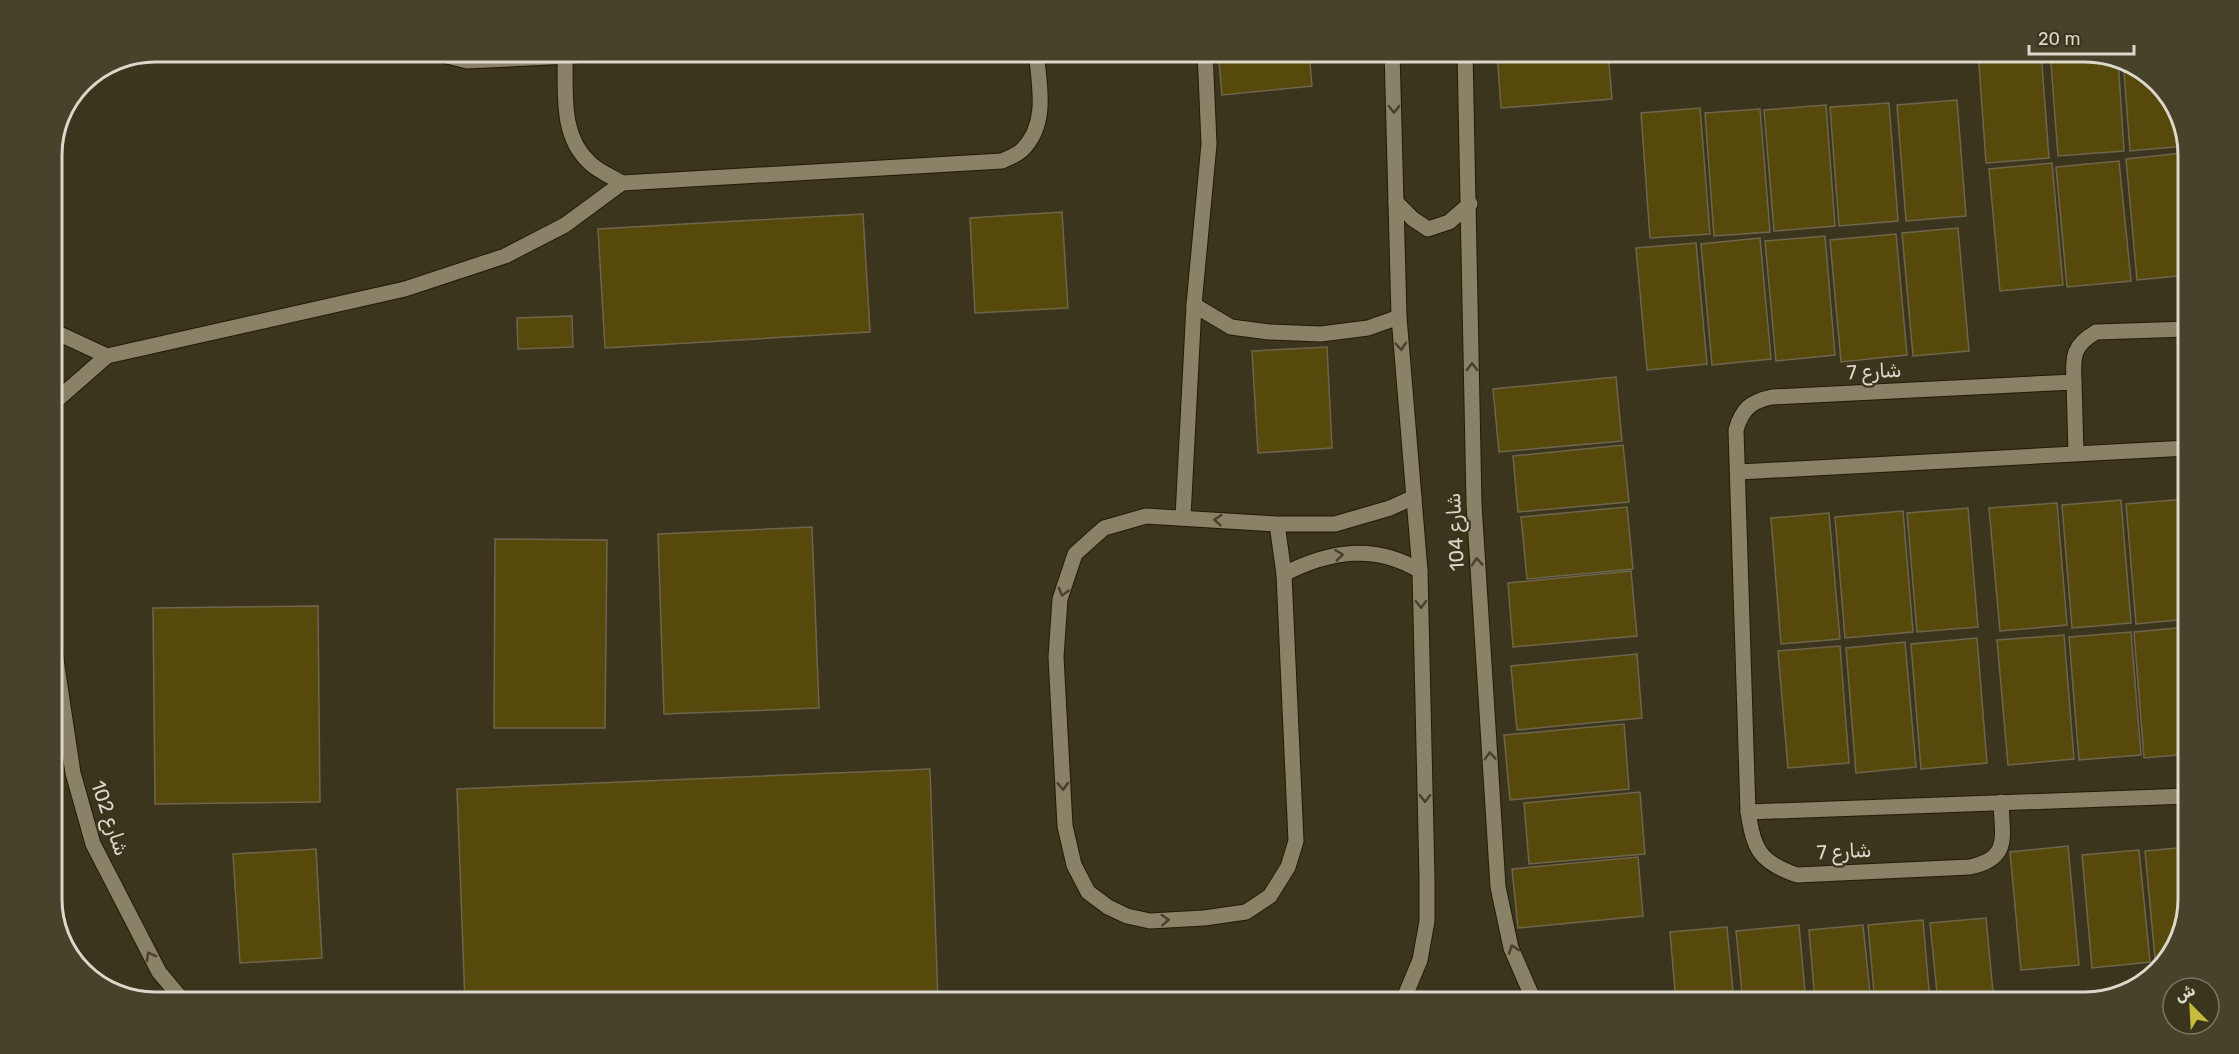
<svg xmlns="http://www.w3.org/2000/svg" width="2239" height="1054" viewBox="0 0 2239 1054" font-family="Rubik,'Noto Sans Arabic',sans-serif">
<rect width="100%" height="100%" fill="#3b351d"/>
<g fill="#57490c" stroke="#6d664c" stroke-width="1.5">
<polygon points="1218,51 1309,51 1312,86 1222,95"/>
<polygon points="1497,51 1608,51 1612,99 1501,108"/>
<polygon points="1978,51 2041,51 2049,158 1986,163"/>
<polygon points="2050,51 2084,51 2118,58 2124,151 2058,156"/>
<polygon points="2123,59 2170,97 2184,138 2185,146 2130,151"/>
<polygon points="1957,100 1966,216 1906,221 1897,105"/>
<polygon points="1889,103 1898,221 1839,226 1830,107"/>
<polygon points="1826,105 1835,226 1774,231 1764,110"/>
<polygon points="1700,108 1710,234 1650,238 1641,113"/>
<polygon points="1760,109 1770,232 1714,236 1705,113"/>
<polygon points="2183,153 2188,203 2188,275 2137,280 2126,159"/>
<polygon points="2119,161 2131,281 2067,287 2056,167"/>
<polygon points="2052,163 2063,285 2000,291 1989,169"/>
<polygon points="1062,212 1068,308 975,313 970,218"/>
<polygon points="863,214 870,332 605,348 598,229"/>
<polygon points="1958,228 1969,351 1913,356 1902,233"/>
<polygon points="1896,234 1907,355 1841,362 1830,240"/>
<polygon points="1825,236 1835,355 1776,361 1765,241"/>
<polygon points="1760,238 1771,359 1712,365 1701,244"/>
<polygon points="1696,243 1707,364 1647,370 1636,248"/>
<polygon points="572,316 573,347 518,349 517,318"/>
<polygon points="1327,347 1332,448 1258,453 1252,351"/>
<polygon points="1616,377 1622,441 1499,452 1493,389"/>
<polygon points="1623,445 1629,502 1518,512 1513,456"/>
<polygon points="2186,499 2188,619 2136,624 2126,504"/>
<polygon points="2121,500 2131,623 2072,628 2062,505"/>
<polygon points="2057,503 2067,625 2000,631 1989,508"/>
<polygon points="1627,507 1633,569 1527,579 1521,517"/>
<polygon points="1968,508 1978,627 1917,632 1907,513"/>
<polygon points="1903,511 1913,632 1845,638 1835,517"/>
<polygon points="1829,513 1840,639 1781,644 1771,518"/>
<polygon points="812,527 819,708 664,714 658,534"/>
<polygon points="495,539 607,540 605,728 494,728"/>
<polygon points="1631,571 1637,636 1513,647 1508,583"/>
<polygon points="318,606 320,802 155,804 153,608"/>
<polygon points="2188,627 2188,754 2144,758 2134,632"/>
<polygon points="2131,632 2141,755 2079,760 2069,637"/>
<polygon points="2064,635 2074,759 2008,765 1997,640"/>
<polygon points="1977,638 1987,763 1921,769 1911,644"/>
<polygon points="1905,642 1916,767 1856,773 1846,648"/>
<polygon points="1840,646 1849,763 1788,768 1778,651"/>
<polygon points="1637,654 1642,718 1517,730 1511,666"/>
<polygon points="1624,724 1629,789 1510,800 1504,735"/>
<polygon points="930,769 938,1003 465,1003 457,789"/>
<polygon points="1640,792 1645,854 1529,864 1524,803"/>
<polygon points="2068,846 2079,965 2021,970 2010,852"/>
<polygon points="2188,847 2188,899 2180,939 2156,969 2145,851"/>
<polygon points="316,849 322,958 240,963 233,854"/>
<polygon points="2139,850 2150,962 2092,968 2082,855"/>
<polygon points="1638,857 1643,916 1518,928 1512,869"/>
<polygon points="1986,918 1994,1003 1938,1003 1930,923"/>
<polygon points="1923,920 1930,1003 1875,1003 1868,925"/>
<polygon points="1799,925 1806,1003 1743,1003 1736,931"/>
<polygon points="1863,925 1871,1003 1815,1003 1809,930"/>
<polygon points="1727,927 1734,1003 1676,1003 1670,932"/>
</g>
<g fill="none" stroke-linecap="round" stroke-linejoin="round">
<g stroke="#221c05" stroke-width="17">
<g id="lane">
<polyline points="428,51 467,61 677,51"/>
<path d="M565,56C566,93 560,136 590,163C598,171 612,177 622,183L1002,161C1008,158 1017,155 1022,150C1049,124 1039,84 1036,51"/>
<polyline points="1194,305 1231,327 1269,332 1321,334 1368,328 1399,317"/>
<polyline points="51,330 107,356"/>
<polyline points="51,405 107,356 405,289 505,256 565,225 622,183"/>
<polyline points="1183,517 1194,305 1209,144 1205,51"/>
<polyline points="1277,524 1284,574 1296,841 1288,867 1270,896 1246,912 1204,918 1150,921 1127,916 1108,907 1088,892 1074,865 1065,826 1056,657 1060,599 1075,554 1104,528 1146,516 1277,524 1335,524 1390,508 1414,497"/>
<path d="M1284,574C1329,551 1375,543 1420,571"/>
</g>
</g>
<g stroke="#221c05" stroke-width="17">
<g id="street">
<polyline points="2074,382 2076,453"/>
<polyline points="1739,472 2188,448"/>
<path d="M2001,802C2002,837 2011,858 1970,867L1797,875C1759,862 1754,849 1748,812L1736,430C1742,409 1751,401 1772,397L2074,382C2073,357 2072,346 2096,332L2188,329"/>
<polyline points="1748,812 2188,796"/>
</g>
</g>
<g stroke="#221c05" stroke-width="17">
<g id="secondary">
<polyline points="1392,51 1399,317 1420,571 1427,878 1427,921 1420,960 1402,1003"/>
<polyline points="1465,51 1474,504 1498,887 1511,948 1535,1003"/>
<polyline points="1396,202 1413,219 1428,229 1449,222 1470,204"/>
<polyline points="51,626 73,773 93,844 159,972 185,1003"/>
</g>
</g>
<use href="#lane" stroke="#898267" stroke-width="15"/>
<use href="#street" stroke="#898267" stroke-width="15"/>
<use href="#secondary" stroke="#898267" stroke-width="15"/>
</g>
<defs><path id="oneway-chevron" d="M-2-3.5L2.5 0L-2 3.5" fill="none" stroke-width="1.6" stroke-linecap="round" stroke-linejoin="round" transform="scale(1.5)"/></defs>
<g stroke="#474128">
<use href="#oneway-chevron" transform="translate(1394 109) rotate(89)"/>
<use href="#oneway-chevron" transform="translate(1401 346) rotate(85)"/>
<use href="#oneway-chevron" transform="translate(1472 367) rotate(-91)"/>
<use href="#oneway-chevron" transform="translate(1218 520) rotate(-176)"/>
<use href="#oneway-chevron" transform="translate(1339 555) rotate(-7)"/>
<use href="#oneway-chevron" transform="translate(1477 562) rotate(-94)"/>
<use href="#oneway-chevron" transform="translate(1063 592) rotate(106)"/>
<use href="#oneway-chevron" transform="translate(1421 604) rotate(89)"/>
<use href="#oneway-chevron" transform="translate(1490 756) rotate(-94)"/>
<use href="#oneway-chevron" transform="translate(1063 786) rotate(87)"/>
<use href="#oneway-chevron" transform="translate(1425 798) rotate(89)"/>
<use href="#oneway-chevron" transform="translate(1165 920) rotate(-3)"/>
<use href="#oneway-chevron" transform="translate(1513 949) rotate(-109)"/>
<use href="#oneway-chevron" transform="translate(150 956) rotate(-119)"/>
</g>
<g text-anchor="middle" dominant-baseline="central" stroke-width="4.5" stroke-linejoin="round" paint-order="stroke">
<g font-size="20" fill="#dcd8ca" stroke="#3b351d">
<text transform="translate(1874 371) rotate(-3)">شارع 7</text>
<text transform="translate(1455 532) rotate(-93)">شارع 104</text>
<text transform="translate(110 818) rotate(71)">شارع 102</text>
<text transform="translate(1844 851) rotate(-3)">شارع 7</text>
</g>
</g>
<path d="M0 0H2239V1054H0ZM155 62H2085A93 93 0 0 1 2178 155V899A93 93 0 0 1 2085 992H155A93 93 0 0 1 62 899V155A93 93 0 0 1 155 62Z" fill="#48422b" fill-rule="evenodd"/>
<path fill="none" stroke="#dcd8ca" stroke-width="3" d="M155 62H2085A93 93 0 0 1 2178 155V899A93 93 0 0 1 2085 992H155A93 93 0 0 1 62 899V155A93 93 0 0 1 155 62Z"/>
<g transform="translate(2191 1006) rotate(336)"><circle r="28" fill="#3b351d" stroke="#7b7662" stroke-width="1.5"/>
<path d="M0-4.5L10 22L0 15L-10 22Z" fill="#c6bc3c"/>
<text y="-9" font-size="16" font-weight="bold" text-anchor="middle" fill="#dcd8ca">ش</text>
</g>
<path d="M2029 45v9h105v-9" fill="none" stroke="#dcd8ca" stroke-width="3"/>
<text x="2038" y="45" font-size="18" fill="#dcd8ca" stroke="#3b351d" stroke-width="4.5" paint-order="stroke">20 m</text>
</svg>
